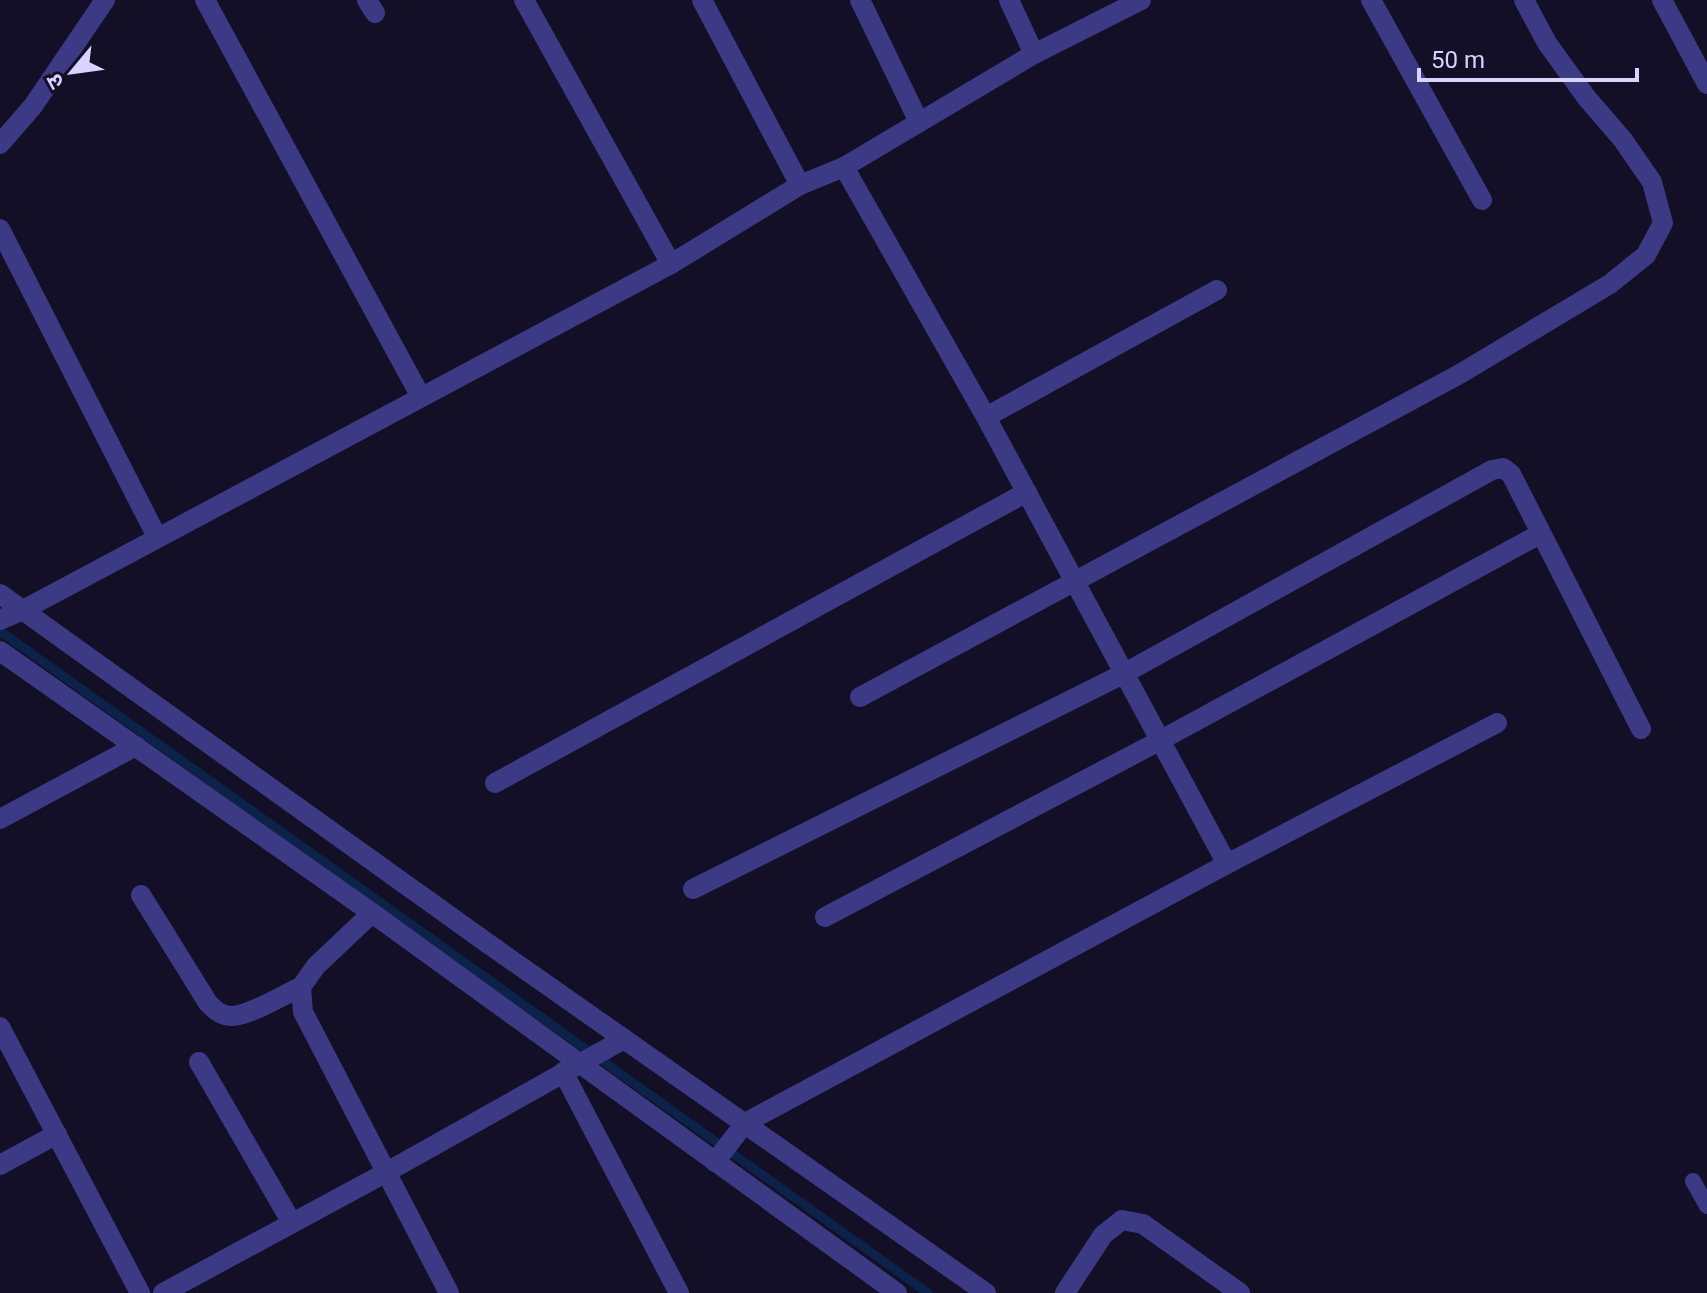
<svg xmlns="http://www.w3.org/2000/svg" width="1707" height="1293" viewBox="0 0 1707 1293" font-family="Roboto,'Noto Sans Devanagari',sans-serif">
<rect width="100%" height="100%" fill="#130f26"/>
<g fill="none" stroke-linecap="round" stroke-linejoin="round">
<polyline stroke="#0c2248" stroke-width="9" points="0,631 928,1293"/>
<polyline stroke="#3d3a85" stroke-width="16" points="1693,1181 1707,1206"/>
<g stroke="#3d3a85" stroke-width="20">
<polyline points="205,0 421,397"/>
<polyline points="367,0 375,13"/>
<polyline points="524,0 671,264"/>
<polyline points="702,0 800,185"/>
<polyline points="860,0 919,122"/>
<polyline points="1009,0 1034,54"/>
<polyline points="1371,0 1482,200"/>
<polyline points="1662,0 1707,84"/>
<polyline points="0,144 33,106 105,0"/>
<polyline points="844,167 986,417 1227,864"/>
<polyline points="0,229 157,537"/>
<polyline points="986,417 1217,290"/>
<polyline points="0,594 490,945 986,1293"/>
<polyline points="0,620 23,610 671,264 800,185 844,167 1034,54 1141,0"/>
<polyline points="0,651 372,913 897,1293"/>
<polyline points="860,697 1458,375 1610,284 1646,255 1663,223 1652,182 1623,140 1586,97 1547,43 1524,0"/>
<polyline points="495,783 1027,492"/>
<polyline points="0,819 136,746"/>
<polyline points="693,889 1125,673 1492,470 1503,468 1511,474 1641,729"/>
<path d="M141,895L208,1003C215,1010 220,1015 230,1016C248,1017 283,995 301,987"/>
<polyline points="372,913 316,966 301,987 303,1012 449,1293"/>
<polyline points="825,917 1161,740 1540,534"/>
<polyline points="0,1027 140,1293"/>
<polyline points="199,1062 292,1223"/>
<polyline points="563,1072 679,1293"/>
<polyline points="715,1162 745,1123 1227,864 1497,723"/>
<polyline points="0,1165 57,1134"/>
<polyline points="163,1293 385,1173 624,1039"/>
<polyline points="1065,1293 1103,1235 1122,1220 1143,1224 1240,1293"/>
</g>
</g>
<g transform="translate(72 72) rotate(241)" stroke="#130f26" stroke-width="6" paint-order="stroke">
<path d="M0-6L14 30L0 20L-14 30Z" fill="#d9d4ff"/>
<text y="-12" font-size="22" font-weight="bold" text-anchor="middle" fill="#d9d4ff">उ</text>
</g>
<path d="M1419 68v12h218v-12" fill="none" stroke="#d9d4ff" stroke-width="4"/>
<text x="1431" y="68" font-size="24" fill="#d9d4ff" stroke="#130f26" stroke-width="6" paint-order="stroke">50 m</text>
</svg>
